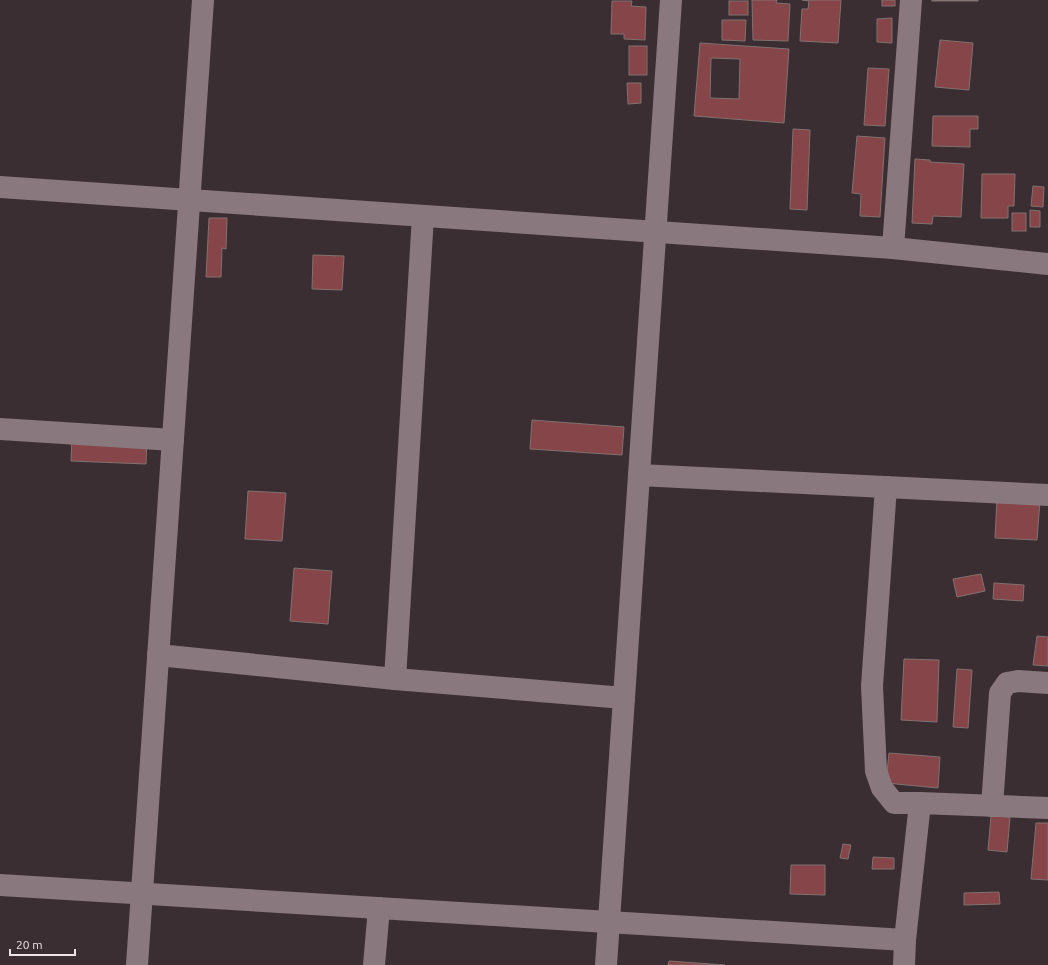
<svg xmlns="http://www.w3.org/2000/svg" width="1048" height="965" viewBox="0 0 1048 965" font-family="Ubuntu,sans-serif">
<rect width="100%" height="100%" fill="#3b2e32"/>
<g fill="#864548" stroke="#827171" fill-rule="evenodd">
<polygon points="752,0 777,0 776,3 790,4 788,41 753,40"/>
<polygon points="802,0 841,0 838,43 800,41 802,9 808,9 809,1"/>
<rect x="882" y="0" width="13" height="6"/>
<rect x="932" y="0" width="46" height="1"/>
<polygon points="612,1 632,1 631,6 646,7 645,40 624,39 624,34 611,34"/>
<rect x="729" y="1" width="19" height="14"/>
<polygon points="892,18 892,43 877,42 877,19"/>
<polygon points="722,20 746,20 745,41 722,40"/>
<polygon points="940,40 973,43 969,90 935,87"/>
<path d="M700,43L789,49L784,123L694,116ZM711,58L740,59L739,99L710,98Z"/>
<rect x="629" y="46" width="18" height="29"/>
<polygon points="868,68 889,69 885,126 864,125"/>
<polygon points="627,83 641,83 641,103 628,104"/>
<polygon points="933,116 978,116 978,129 970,129 970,147 932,146"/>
<polygon points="793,129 810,130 807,210 790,209"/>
<polygon points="857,136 885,138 880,217 860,216 861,194 852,193"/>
<polygon points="915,159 930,160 930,162 964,164 961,217 933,216 932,224 912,223"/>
<polygon points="982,174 1015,174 1014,206 1008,206 1008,218 981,218"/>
<polygon points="1033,186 1044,187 1043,207 1031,206"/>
<polygon points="1030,210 1040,211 1040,227 1030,227"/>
<rect x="1012" y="213" width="14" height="18"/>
<polygon points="209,218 227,218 226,249 222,248 221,277 206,277"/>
<polygon points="313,255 344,256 342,290 312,289"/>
<polygon points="532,420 624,427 622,455 530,449"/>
<polygon points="72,437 147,439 146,464 71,461"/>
<polygon points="248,491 286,493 282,541 245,539"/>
<polygon points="997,498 1040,501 1037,540 995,538"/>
<polygon points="294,568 332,571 328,624 290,621"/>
<polygon points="981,574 985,591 957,597 953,579"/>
<polygon points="994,583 1024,585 1023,601 993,599"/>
<polygon points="1037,636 1048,637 1048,666 1033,665"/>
<polygon points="904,659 939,660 937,722 901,720"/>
<polygon points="957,669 972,670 968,728 953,727"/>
<polygon points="889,753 940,757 938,788 886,783"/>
<polygon points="991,816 1010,817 1007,852 988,850"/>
<polygon points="1036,823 1048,823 1048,880 1031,879"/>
<polygon points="843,844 851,845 848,859 840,858"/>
<polygon points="873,857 894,858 894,869 872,869"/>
<polygon points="791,865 825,865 825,895 790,894"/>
<polygon points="999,892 1000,904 964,905 964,893"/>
<polygon points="669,961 725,965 668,965"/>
</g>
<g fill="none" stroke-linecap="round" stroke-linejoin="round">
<g stroke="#89797e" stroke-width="22">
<polyline points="0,187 893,248 1048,264"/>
<polyline points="893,248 911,0"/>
<polyline points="0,429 173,440"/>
<polyline points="639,475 1048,495"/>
<polyline points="886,487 872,686 876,771 882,788 894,803 920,803"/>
<polyline points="158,655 395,679 624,698"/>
<polyline points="395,679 423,216"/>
<polyline points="992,806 1000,693 1007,683 1018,681 1048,683"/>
<polyline points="0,885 905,940"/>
<polyline points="137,965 203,0"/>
<polyline points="374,965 379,908"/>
<polyline points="606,965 671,0"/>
<polyline points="904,965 905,940 920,803 1048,808"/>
</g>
</g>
<path d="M10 949v6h65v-6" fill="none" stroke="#eee5e8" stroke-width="2"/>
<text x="16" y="949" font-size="12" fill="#eee5e8" stroke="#3b2e32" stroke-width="3" paint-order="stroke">20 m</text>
</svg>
